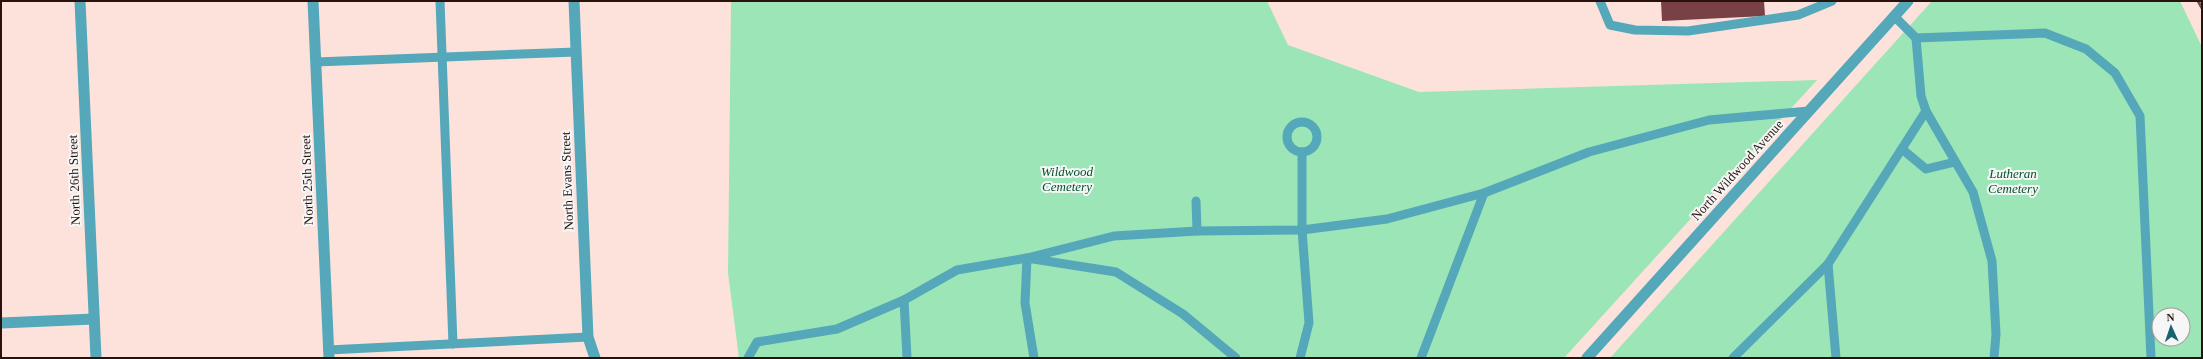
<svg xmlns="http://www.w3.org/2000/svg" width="2203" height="359" viewBox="0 0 2203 359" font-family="Georgia,serif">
<rect width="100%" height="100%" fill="#fde2db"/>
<g fill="#9ce5b6" fill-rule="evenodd">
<polygon points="731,1 1267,1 1288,45 1419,92 1817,80 1564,358 739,358 728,273"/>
<path d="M1932,1H2180L2202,47V358H1610ZM2159,315H2183V339H2159Z"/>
</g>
<polygon fill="#794146" points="1661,1 1764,1 1765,16 1662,21"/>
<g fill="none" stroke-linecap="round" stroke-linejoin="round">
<g stroke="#55a7ba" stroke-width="9">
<polyline points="440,1 453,344"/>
<polyline points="1600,1 1610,25 1635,30 1688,31 1798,15 1832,1"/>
<polyline points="1894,16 1916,38 2045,33 2086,49 2115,73 2140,116 2151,358"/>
<polyline points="1916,38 1921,96 1926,111 1973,192 1992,261 1996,334 1994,358"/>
<polyline points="316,62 576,52"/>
<circle cx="1302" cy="137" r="15"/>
<polyline points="1902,149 1926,169 1955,162"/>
<polyline points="1196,201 1197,231"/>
<polyline points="1828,264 1836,358"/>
<polyline points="904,300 907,358"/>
<polyline points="328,350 588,337"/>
<polyline points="748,358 757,342 837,329 904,300 957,270 1027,258 1114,236 1197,231 1302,230 1387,219 1484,193 1589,152 1709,120 1809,111"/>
<polyline points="1034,358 1025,303 1027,258 1116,272 1183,314 1236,358"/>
<polyline points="1300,358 1309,323 1302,230 1302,152"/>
<polyline points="1421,358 1484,193"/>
<polyline points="1733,358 1828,264 1926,111"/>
</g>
<g stroke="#55a7ba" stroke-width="11">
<polyline points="80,1 96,358"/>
<polyline points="313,1 329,358"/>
<polyline points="574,1 588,337 595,358"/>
<polyline points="1,323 94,319"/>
<polyline points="1587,358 1908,1"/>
</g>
<polyline stroke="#6f5651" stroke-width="3" points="2198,1 2202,8"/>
</g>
<g text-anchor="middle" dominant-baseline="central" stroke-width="4" stroke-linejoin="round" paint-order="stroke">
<g font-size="13" fill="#29120d" stroke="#f6f6f6">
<text transform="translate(1737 170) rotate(-48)">North Wildwood Avenue</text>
<text transform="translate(74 180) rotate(-92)">North 26th Street</text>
<text transform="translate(307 180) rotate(-92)">North 25th Street</text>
<text transform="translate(567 181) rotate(-92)">North Evans Street</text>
</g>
<g font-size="13" font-style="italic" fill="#00512b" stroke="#f6f6f6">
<text x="1067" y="171">Wildwood<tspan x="1067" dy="15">Cemetery</tspan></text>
<text x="2013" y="173">Lutheran<tspan x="2013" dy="15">Cemetery</tspan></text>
</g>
</g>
<rect width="2203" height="359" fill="none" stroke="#29120d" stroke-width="4"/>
<g transform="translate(2171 327) rotate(357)"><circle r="19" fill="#f6f6f6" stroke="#a49b99"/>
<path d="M0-3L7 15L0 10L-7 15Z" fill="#1a6271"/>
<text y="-6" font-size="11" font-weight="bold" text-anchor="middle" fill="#29120d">N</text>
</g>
</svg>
